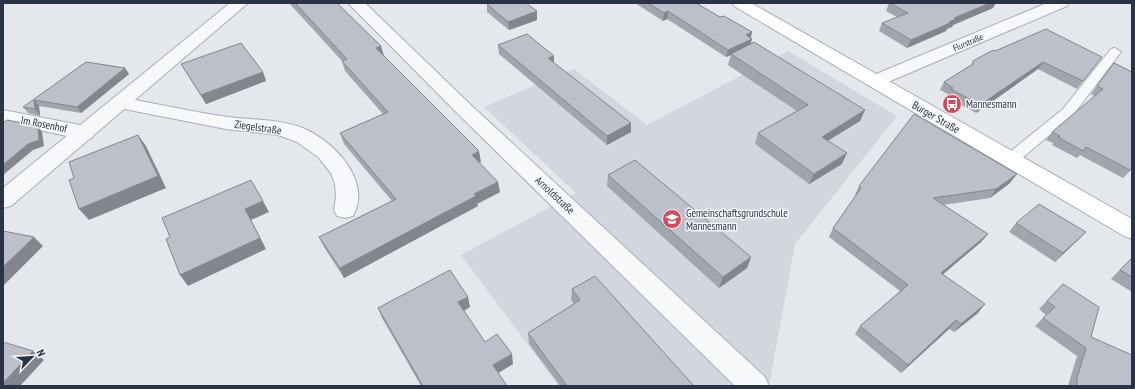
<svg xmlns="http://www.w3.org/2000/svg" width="1135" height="389" viewBox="0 0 1135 389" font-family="'PT Sans Narrow',sans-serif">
<rect width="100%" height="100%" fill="#e4e7ec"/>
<polygon fill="#d2d6de" points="788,51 897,116 795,244 769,386 559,386 461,255 576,193 484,107 574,69 647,125"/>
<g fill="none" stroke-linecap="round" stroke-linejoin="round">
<g stroke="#a9aeb7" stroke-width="2">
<polygon id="service" points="1115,48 1121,52 1073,115 1015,164 1010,165 1005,164 1002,160 1005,156 1063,109 1111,49"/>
</g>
<g stroke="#a9aeb7" stroke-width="2">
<g id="minor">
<polygon points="348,3 365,3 473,107 765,377 769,386 735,386 459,115"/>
<polygon points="1047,3 1069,3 1067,6 881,85 875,87 869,85 866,81 869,77"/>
<path d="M121,97C157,104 193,112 228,117C252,120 277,119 300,127C332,139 373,180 353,216L345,218L337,216L334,210L336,197L335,184L331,173L318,157L297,142L278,135L226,129L114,107L112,103L114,99Z"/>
<polygon points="3,110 85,126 92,128 95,133 92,138 85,140 3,122"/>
</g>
</g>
<g stroke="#a9aeb7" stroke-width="2">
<polygon id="tertiary" points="230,3 248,3 11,206 3,208 3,188"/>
</g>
<g stroke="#a9aeb7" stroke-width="2">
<polygon id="secondary" points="732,3 751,3 1132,219 1132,239 1124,236 734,6"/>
</g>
<use href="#service" fill="#f7f8fa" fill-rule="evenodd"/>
<use href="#minor" fill="#f7f8fa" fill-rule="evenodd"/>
<use href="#tertiary" fill="#f7f8fa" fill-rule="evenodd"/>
<use href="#secondary" fill="#fff" fill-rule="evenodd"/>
</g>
<g fill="#a1a5ae">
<polygon points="289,3 337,3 384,56 481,162 479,162 500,192 477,204 478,206 344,278 324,247 319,237 392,201 344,144 340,133 383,114 345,71 342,61"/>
<polygon points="635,3 696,3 720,17 752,32 751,38 752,39 750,44 860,121 828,141 842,164 809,184 755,144 758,133 797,111 728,65 731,55 726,57 667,19 663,21"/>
<polygon points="889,3 996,3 993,8 953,25 952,27 947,29 946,31 907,48 879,31 882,23 897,17 886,11"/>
<polygon points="487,4 537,20 509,30 487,12"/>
<polygon points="498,45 554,56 554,63 631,123 631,132 607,145 499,54"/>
<polygon points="995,51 1102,57 1077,89 1038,69 976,113 947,97 948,94 940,90 944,82 971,65 973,61"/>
<polygon points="86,62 125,68 129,74 81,113 39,106 40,116 28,113 23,107"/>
<polygon points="1114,63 1132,72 1132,169 1123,178 1080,155 1077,158 1052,145 1053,143 1046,140 1052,132 1095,96 1091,94"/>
<polygon points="181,64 263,72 266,81 206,104"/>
<polygon points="608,175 751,257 747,268 719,288 607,186"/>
<polygon points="1010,183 990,198 943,205 988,234 981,242 943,274 978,313 954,332 949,329 901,373 855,334 860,326 900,291 829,237 833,228 856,196 855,195 859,186"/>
<polygon points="1016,223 1086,232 1055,262 1009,232"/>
<polygon points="1132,257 1132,292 1111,279"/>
<polygon points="1063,284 1091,337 1132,386 1068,386 1077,356 1035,326 1046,315 1039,309"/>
<polygon points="572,289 694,386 560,386 529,344 528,333 574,304 571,300"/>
<polygon points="470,307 464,311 485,342 513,364 498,373 507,386 421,386 382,318 378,308"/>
</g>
<g fill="#83868d">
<polygon points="990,3 996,3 993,8 953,25 952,27 947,29 946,31 907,48 911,40 949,22 954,18"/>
<polygon points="537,11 537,20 509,30 508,22"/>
<polygon points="668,11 667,19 663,21 664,13"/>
<polygon points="752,32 750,39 752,39 750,46 731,54 731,55 726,57 728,50 746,35"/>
<polygon points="381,46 384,56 376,48"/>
<polygon points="554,56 554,65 548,58"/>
<polygon points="1043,62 1038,69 976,113 980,105"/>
<polygon points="125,68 129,74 81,113 77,107"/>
<polygon points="263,72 266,81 206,104 201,95"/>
<polygon points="34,100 39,106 40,116 35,109"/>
<polygon points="865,110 860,121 817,147 822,137"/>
<polygon points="631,123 631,132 607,145 607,136"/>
<polygon points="38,126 42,132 44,146 33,150 3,175 3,165"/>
<polygon points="138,135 146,146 166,188 89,220 79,209"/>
<polygon points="479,151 481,162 473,165 472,155"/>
<polygon points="847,153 842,164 809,184 814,174"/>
<polygon points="1017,174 1010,183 990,198 996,189"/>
<polygon points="498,182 500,192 477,204 478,206 344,278 340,268 474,194"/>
<polygon points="263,201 269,212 251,220 266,249 188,286 180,275 245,209"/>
<polygon points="1086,232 1078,240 1055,262 1063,253"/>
<polygon points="988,234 981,242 935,281 941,273"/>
<polygon points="34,237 43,246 3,286 3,267"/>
<polygon points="751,257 747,268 719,288 723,277"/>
<polygon points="468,297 470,307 460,313 458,302"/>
<polygon points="985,304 978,313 954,332 961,324"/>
<polygon points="956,320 949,329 901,373 908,365"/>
<polygon points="33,351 44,360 20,386 3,386 3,383"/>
<polygon points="512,354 513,364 495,375 493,365"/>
</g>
<g fill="#bbc0ca" stroke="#83868d">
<polygon points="295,3 337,3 381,46 376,48 479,151 472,155 498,182 474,194 476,196 340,268 319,237 396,199 340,133 388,112 342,61 347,59"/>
<polygon points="489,3 526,3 537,11 508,22 487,4"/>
<polygon points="648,3 696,3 720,17 724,16 752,32 746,35 752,39 728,50 668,11 664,13"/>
<polygon points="890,3 990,3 954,18 956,19 949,22 950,23 911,40 882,23 908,13"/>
<polygon points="1046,29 1102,57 1083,81 1043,62 980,105 951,89 953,88 944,82 973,64 973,61 993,50 995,51"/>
<polygon points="527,34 554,56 548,58 631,123 607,136 498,45"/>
<polygon points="754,42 865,110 822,137 847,153 814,174 758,133 808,105 731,54"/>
<polygon points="241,43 263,72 201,95 181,64"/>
<polygon points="86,62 125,68 77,107 34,100 35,109 23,107"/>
<polygon points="1114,63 1132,72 1132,168 1130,170 1086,147 1083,151 1058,137 1060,136 1052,132 1103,89 1097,86"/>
<polygon points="914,114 1017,174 996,189 933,198 988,234 941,273 985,304 961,324 956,320 908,365 860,326 908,285 833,228 861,188 859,186"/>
<polygon points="7,120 38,126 39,140 28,144 3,165 3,123"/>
<polygon points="138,135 158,176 79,209 69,180 74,178 69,162"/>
<polygon points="635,160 751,257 723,277 608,175"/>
<polygon points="251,180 263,201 245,209 260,238 180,275 166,239 170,237 162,218"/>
<polygon points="1039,204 1086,232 1063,253 1016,223"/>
<polygon points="3,231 34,237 3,267"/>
<polygon points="1132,258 1132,277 1120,270"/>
<polygon points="450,270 468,297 458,302 485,342 497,334 512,354 493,365 507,386 423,386 378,308"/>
<polygon points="595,276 694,386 567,386 528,333 580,300 572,289"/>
<polygon points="1063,284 1099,307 1091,337 1132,355 1132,386 1077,386 1077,378 1086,348 1043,318 1055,307 1047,301"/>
<polygon points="3,342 33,351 3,383"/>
</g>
<defs>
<g id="bus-disc" transform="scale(1)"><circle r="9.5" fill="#d1495b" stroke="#f4f6f9"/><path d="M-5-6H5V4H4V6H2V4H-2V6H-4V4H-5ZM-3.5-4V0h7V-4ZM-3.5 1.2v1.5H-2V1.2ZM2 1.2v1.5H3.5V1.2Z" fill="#fff"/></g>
<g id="school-disc" transform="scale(1)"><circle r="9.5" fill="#d1495b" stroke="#f4f6f9"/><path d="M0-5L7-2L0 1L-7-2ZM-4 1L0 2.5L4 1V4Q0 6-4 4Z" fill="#fff"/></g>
</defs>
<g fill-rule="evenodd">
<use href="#bus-disc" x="952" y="104"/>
<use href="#school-disc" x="672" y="219"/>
</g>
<g text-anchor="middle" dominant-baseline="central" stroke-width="3" stroke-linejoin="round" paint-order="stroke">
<g font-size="9" fill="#2b3445" stroke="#f4f6f9">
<text transform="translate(968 42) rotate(-23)">Flurstraße</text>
</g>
<g font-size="11" fill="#2b3445" stroke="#f4f6f9" text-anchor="start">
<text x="966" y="104">Mannesmann</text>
<text x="686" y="213">Gemeinschaftsgrundschule<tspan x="686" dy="13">Mannesmann</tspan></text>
</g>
<g font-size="11" fill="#2b3445" stroke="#f4f6f9">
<text transform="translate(936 117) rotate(30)">Burger Straße</text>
<text transform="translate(44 124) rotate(11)">Im Rosenhof</text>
<text transform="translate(258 127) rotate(8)">Ziegelstraße</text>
<text transform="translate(555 195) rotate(43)">Arnoldstraße</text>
</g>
</g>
<rect width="1135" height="389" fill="none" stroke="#2b3445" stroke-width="8"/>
<g transform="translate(32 357) rotate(65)" stroke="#f4f6f9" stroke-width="3" paint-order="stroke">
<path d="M0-3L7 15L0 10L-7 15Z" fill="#2b3445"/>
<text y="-6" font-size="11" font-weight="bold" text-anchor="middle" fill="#2b3445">N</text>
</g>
</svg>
